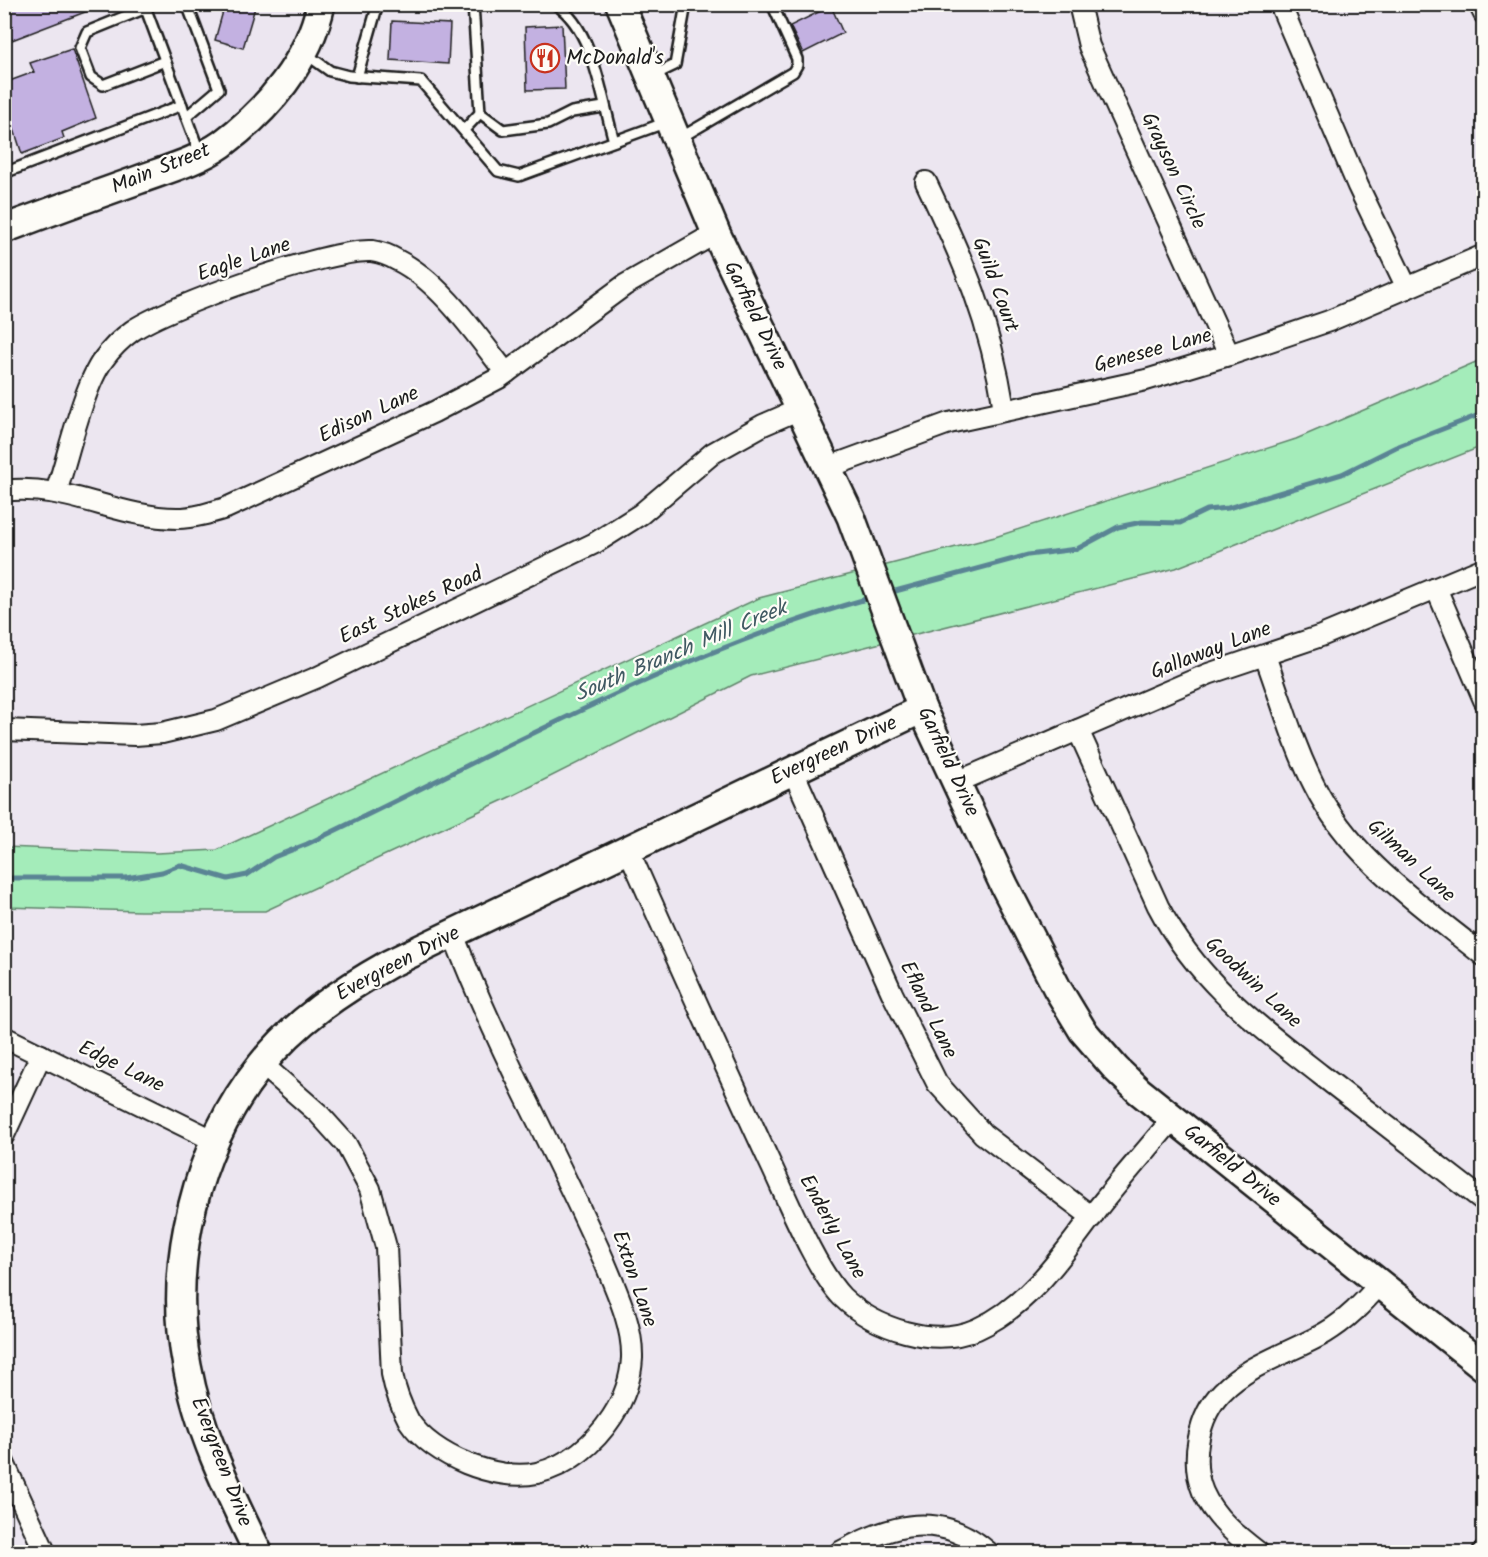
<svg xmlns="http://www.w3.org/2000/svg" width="1488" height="1557" viewBox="0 0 1488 1557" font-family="Kalam,sans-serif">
<rect width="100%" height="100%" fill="#ece6f0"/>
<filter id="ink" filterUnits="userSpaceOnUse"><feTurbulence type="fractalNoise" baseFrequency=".0167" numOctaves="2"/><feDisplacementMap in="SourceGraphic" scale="12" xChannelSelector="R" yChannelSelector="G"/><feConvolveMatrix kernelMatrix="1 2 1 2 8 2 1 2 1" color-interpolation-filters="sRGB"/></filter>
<g filter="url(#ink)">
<polygon fill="#a4ecba" stroke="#60846b" stroke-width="1.5" points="1483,359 1483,446 1176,568 751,676 512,796 265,911 140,911 5,907 5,847 157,853 217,850 759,598 995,537 1296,439"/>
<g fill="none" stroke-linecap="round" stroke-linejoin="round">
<g stroke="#5a8494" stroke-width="5">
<polyline points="888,593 1028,555 1077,549 1118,527 1142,522 1180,523 1207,510 1228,508 1342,474 1396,447 1484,413"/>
<path d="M4,878H126L162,872L180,865L228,879L247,875L274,857L307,844C490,757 678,651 873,597"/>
</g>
</g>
<g fill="#c3b1e1" stroke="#1c1c1c" stroke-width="1.5">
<polygon points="4,4 106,4 12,40 4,21"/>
<polygon points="225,4 256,4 243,48 215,40"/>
<polygon points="831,6 843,33 803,53 790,26"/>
<polygon points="392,21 450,24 448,64 390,60"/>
<polygon points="562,25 565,89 527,90 525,27"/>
<polygon points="72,49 96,118 62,132 64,138 22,154 4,98 4,83 34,72 30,63"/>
</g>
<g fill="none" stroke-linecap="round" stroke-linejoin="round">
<g stroke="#1c1c1c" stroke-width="14">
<g id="lane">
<polyline points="144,4 200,154"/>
<path d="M555,4C594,28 602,100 614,141"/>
<polyline points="146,8 87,32 80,48 91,77 103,85 165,61"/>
<polyline points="306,54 330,71 349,76 421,81 498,171 519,176 667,122"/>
<polyline points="652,76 675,65 686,4"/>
<polyline points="357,77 378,4"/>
<polyline points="480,113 503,130 548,124 572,112 604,107"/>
<polyline points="186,117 219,89 187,4"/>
<polyline points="464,130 480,113 473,4"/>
<polyline points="680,138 793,72 797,65 797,59 772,4"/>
<polyline points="4,173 182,105"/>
</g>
</g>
<g stroke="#1c1c1c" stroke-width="24">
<g id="street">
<polyline points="1079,4 1089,46 1229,355"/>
<polyline points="1280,4 1358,186 1407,288"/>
<polyline points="1479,4 1484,14"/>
<path d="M926,182C964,262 990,320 1004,409"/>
<polyline points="826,468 949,423 1146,380 1229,355 1329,321 1484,255"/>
<path d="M4,491C65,483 117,518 177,518C194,518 210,513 226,508L434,412L499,378L625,285L716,233"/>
<path d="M56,492C68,457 83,387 103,360C111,349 121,339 132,331C168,306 330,248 372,251C379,252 390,256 397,260C440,281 477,336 506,373"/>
<polyline points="1436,588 1484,700"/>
<path d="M1265,656C1281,699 1293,744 1314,785C1351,859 1421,905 1484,956"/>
<polyline points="4,730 135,735 162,733 216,720 318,677 595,543 641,514 713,453 763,425 800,409"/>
<path d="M1078,730L1158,906C1197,981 1256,1024 1321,1075C1375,1117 1429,1159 1484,1201"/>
<polyline points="793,771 892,993 937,1083 983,1134 1092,1217"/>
<polyline points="957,782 1208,674 1321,636 1484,568"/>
<path d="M628,849C675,955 722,1060 771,1165C788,1201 816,1270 842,1297C875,1329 934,1348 977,1329C1029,1306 1065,1252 1098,1208C1122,1177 1149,1148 1173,1118"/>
<polyline points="4,1037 215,1141"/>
<path d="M262,1064L319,1114L346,1144L370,1189L386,1247L392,1374C395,1390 401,1406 409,1421C432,1456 497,1482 537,1473C568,1466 595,1443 612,1417C623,1400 631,1379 632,1358C633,1326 617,1292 605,1263C583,1213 559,1165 535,1116C505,1056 477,996 453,934"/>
<polyline points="4,1135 41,1055"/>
<polyline points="4,1463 45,1552"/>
<path d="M840,1552C891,1524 941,1510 988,1552"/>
<path d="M1258,1552C1237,1536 1214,1517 1203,1492C1190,1461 1198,1416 1222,1392C1249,1364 1292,1352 1325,1333C1347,1320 1363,1303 1380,1284"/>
<polyline points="1483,1552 1484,1552"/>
</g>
</g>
<g stroke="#1c1c1c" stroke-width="32">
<g id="secondary">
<polyline points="620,4 716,233 851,517 922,709 1004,885 1057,988 1083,1031 1116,1069 1139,1091 1484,1367"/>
<path d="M4,229C49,212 93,196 138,180C165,170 198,161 222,144C268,110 309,61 321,4"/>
<path d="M258,1552C229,1492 199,1432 187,1366C167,1264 196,1146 261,1065C296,1021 341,991 389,964L922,709"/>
</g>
</g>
<use href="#lane" stroke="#fdfcf7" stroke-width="9"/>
<use href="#street" stroke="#fdfcf7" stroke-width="20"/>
<use href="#secondary" stroke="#fdfcf7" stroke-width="27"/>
</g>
</g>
<defs>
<g id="restaurant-ring" transform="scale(1.5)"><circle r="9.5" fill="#fdfcf7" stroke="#c8321e" stroke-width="1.5"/><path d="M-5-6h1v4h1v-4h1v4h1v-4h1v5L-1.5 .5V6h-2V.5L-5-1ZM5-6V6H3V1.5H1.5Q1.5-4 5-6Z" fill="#c8321e"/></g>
</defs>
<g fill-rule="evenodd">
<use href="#restaurant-ring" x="545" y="58"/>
</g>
<g text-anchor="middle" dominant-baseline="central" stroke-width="4.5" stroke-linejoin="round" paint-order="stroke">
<g font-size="21" fill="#1c1c1c" stroke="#fdfcf7" text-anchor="start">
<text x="566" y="58">McDonald's</text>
</g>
<g font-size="21" fill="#1c1c1c" stroke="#fdfcf7">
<text transform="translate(161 169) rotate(-22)">Main Street</text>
<text transform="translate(1173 171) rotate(65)">Grayson Circle</text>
<text transform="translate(244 260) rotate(-19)">Eagle Lane</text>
<text transform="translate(995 285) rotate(70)">Guild Court</text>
<text transform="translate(755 316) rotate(64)">Garfield Drive</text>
<text transform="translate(1153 351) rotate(-15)">Genesee Lane</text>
<text transform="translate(369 415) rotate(-25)">Edison Lane</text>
<text transform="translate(411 606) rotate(-25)">East Stokes Road</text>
<text transform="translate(1211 651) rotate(-21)">Gallaway Lane</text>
<text transform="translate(834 751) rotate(-25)">Evergreen Drive</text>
<text transform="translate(948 762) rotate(65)">Garfield Drive</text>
<text transform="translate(1411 861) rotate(43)">Gilman Lane</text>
<text transform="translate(398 964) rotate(-28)">Evergreen Drive</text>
<text transform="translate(1253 983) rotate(43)">Goodwin Lane</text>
<text transform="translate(928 1010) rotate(64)">Efland Lane</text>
<text transform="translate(121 1067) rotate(26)">Edge Lane</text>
<text transform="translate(1232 1166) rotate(39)">Garfield Drive</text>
<text transform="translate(832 1227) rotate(61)">Enderly Lane</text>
<text transform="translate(634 1279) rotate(71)">Exton Lane</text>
<text transform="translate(221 1462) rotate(69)">Evergreen Drive</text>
</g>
<g font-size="22" font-style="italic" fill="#405962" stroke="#fdfcf7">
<text transform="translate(681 652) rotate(-23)">South Branch Mill Creek</text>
</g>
</g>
<rect width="1488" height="1557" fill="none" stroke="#fdfcf7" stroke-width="24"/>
<rect x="12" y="12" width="1464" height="1533" fill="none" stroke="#1c1c1c" stroke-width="2" filter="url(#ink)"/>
</svg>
